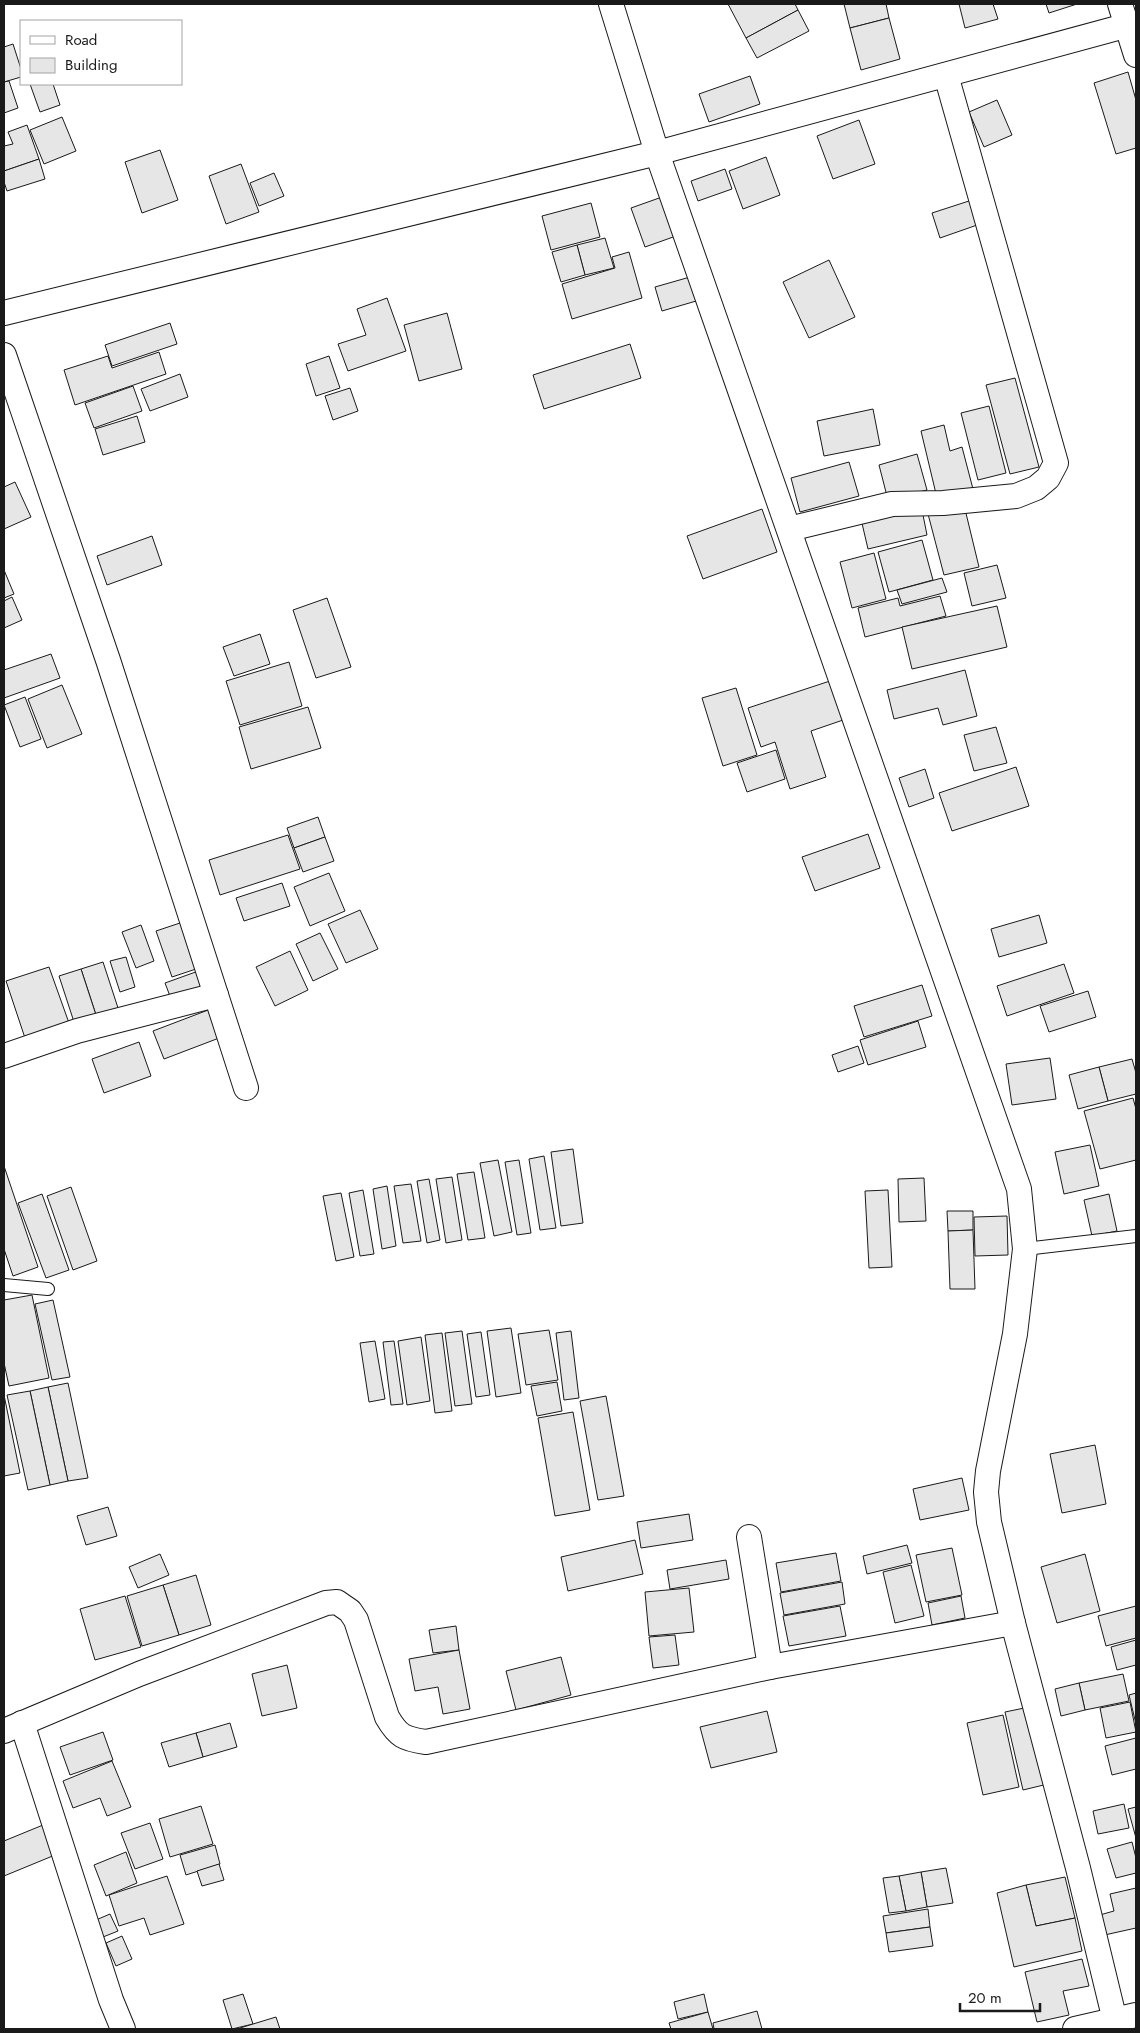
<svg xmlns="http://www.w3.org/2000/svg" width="1140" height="2033" viewBox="0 0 1140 2033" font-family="Jost,sans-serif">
<rect width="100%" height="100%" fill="#fff"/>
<g fill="#e6e6e6" stroke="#1a1a1a">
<polygon points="728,4 795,4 798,10 746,38"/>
<polygon points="844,4 886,4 889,18 850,28"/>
<polygon points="959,4 993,4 998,19 965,28"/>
<polygon points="1046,4 1077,4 1049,13"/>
<polygon points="798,10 809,31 757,58 746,38"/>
<polygon points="889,18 900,59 861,70 850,28"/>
<polygon points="13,44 21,69 21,77 4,82 4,47"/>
<polygon points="1128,72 1136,100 1136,148 1116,154 1094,83"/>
<polygon points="750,76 760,104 709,122 699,94"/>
<polygon points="9,81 18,108 4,113 4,82"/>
<polygon points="30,84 53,84 60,105 40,112"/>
<polygon points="997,100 1012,135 984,147 969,112"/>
<polygon points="62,117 76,151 44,164 30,130"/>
<polygon points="859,120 875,164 833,179 817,136"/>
<polygon points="27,125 39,159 4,171 4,146 13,144 8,132"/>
<polygon points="160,150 178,200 142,213 125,162"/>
<polygon points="766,157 780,195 743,209 729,171"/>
<polygon points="39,159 45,179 7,191 4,182 4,171"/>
<polygon points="241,164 259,212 226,224 209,176"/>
<polygon points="725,169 732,189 698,201 691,181"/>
<polygon points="274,173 284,196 259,206 250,183"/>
<polygon points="662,197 676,236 645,247 631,208"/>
<polygon points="972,200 980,224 940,238 932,213"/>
<polygon points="591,203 600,237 551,250 542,216"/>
<polygon points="605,238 614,268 585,275 577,245"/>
<polygon points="577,245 585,275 561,282 552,252"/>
<polygon points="629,252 642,298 572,319 562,284 615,268 612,257"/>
<polygon points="829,260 855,317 809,338 783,282"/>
<polygon points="697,275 703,299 662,311 655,287"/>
<polygon points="387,298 406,351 348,371 338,344 366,335 357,309"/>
<polygon points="447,313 462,369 419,381 404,325"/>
<polygon points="170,323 177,344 112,366 105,345"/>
<polygon points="630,344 641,378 544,409 533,375"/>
<polygon points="159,352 166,374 75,405 64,370 108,356 112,368"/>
<polygon points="329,356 340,388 316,396 306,364"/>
<polygon points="180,374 188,397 150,411 141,389"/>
<polygon points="1015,378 1039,467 1010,474 986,385"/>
<polygon points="133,386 142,411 94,428 85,403"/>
<polygon points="350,388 358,411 333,420 325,396"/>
<polygon points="989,406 1006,473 978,480 961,413"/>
<polygon points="873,409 880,445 824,456 817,421"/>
<polygon points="137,416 145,442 103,455 95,429"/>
<polygon points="944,425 950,451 962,447 973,489 937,498 921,431"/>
<polygon points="917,454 927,490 888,500 879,465"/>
<polygon points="849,462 859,496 800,512 791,478"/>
<polygon points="15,482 31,517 4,529 4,487"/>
<polygon points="921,505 927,535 868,549 861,519"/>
<polygon points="964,505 979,567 944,575 928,514"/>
<polygon points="762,509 777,552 703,579 687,536"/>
<polygon points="152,536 162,565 107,585 97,556"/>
<polygon points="922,540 933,580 889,592 878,552"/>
<polygon points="874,553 886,599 852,608 840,562"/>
<polygon points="997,565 1006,598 972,606 964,573"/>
<polygon points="4,570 14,594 4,598"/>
<polygon points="942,578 947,592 902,604 897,590"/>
<polygon points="940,596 946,616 865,637 858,608 898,598 900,606"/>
<polygon points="12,597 22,620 4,628 4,601"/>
<polygon points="327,598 351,667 316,678 293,610"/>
<polygon points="997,606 1007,647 912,669 902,627"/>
<polygon points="260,634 270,664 234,676 223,647"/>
<polygon points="51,654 60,678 4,698 4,670"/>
<polygon points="289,662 302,706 240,725 226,681"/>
<polygon points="965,670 977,716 943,725 938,708 894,719 887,690"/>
<polygon points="833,680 846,719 811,731 826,777 790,789 775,742 761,747 748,708"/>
<polygon points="62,685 82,734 47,748 28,699"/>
<polygon points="736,688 757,755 723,766 702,698"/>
<polygon points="25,697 41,739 20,747 4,705"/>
<polygon points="308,707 321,748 251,769 239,727"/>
<polygon points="996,727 1007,763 974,771 964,735"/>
<polygon points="776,750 785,779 747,792 737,763"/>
<polygon points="1016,767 1029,806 952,831 939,793"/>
<polygon points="925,769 934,798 909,807 899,778"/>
<polygon points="318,817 325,837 294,848 287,828"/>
<polygon points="868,834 880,868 815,891 802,857"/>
<polygon points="288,835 300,869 220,895 209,860"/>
<polygon points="325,837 334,861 303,872 294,848"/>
<polygon points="329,873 345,911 310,926 294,887"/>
<polygon points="282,883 290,906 244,921 236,898"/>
<polygon points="360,910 378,949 346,963 328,924"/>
<polygon points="1039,915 1047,943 999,957 991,929"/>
<polygon points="186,921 202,967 172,977 156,931"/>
<polygon points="141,925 154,961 136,968 122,932"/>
<polygon points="320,933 338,969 313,981 296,944"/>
<polygon points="290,951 308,990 275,1006 256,967"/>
<polygon points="126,957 135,987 120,992 110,961"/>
<polygon points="103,962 119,1011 97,1018 81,969"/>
<polygon points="1064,964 1074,993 1007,1016 997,986"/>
<polygon points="49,967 69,1023 25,1038 6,981"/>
<polygon points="81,969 97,1018 75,1025 59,976"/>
<polygon points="204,969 212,990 173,1004 165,983"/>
<polygon points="922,985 932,1016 864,1037 854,1006"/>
<polygon points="1088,991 1096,1017 1049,1032 1040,1006"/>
<polygon points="216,1007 227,1035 164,1059 153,1031"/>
<polygon points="918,1021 926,1047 868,1065 860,1040"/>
<polygon points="139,1042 151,1076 104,1093 92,1059"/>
<polygon points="858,1046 864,1063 838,1072 832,1055"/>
<polygon points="1050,1058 1056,1099 1012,1105 1006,1064"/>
<polygon points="1132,1059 1136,1073 1136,1094 1108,1101 1099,1067"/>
<polygon points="1099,1067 1108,1101 1078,1109 1069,1075"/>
<polygon points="1133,1098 1136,1109 1136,1160 1100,1169 1084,1111"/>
<polygon points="1090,1145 1099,1186 1064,1194 1055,1152"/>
<polygon points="573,1149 583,1223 561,1226 551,1152"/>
<polygon points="544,1156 556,1228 540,1230 529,1159"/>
<polygon points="498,1160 512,1232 494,1236 480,1163"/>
<polygon points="519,1160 531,1233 517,1235 505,1162"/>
<polygon points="4,1166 38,1267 13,1276 4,1249"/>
<polygon points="474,1172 485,1238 468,1240 457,1174"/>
<polygon points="452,1177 462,1240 446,1243 436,1179"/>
<polygon points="924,1178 926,1221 899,1222 898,1179"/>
<polygon points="429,1179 440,1240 427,1243 417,1181"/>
<polygon points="411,1184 421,1241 403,1243 394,1186"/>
<polygon points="387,1186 396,1246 382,1249 373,1189"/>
<polygon points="71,1187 97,1261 73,1270 47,1196"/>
<polygon points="363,1190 374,1254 360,1256 349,1193"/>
<polygon points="888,1190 892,1267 869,1268 865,1191"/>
<polygon points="341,1193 354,1257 336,1261 323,1196"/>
<polygon points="42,1194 69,1270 46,1278 18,1203"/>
<polygon points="1109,1194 1117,1231 1092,1236 1084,1200"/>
<polygon points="947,1211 973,1211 973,1230 948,1231"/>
<polygon points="1007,1216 1008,1255 975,1256 974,1217"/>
<polygon points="973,1230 975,1289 950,1289 948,1231"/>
<polygon points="32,1295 49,1378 9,1386 4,1363 4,1300"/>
<polygon points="53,1300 70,1377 52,1380 35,1304"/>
<polygon points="511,1328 521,1393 496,1397 487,1331"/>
<polygon points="549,1330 558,1380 526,1385 518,1334"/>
<polygon points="462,1331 472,1404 455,1406 445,1333"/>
<polygon points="571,1331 579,1398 564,1400 556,1333"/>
<polygon points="481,1332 490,1395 476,1397 467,1334"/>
<polygon points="442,1333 452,1411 435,1413 425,1335"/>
<polygon points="421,1337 430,1401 407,1405 398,1341"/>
<polygon points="375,1341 385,1399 369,1402 360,1343"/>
<polygon points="394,1341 403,1404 391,1405 383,1342"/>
<polygon points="557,1382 562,1411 537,1416 531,1386"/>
<polygon points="68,1383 88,1478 68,1481 48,1387"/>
<polygon points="48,1387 68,1481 50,1485 30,1391"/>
<polygon points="30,1391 50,1485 28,1490 7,1395"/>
<polygon points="4,1395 20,1473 4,1476"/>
<polygon points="606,1396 624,1496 598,1500 580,1401"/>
<polygon points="573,1412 590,1510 555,1516 538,1418"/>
<polygon points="1095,1445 1106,1504 1062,1513 1050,1454"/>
<polygon points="962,1478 969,1510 920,1520 913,1489"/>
<polygon points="108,1507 117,1536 86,1545 77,1516"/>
<polygon points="689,1514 693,1540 641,1548 637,1522"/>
<polygon points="635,1540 643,1574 568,1591 561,1557"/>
<polygon points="907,1545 912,1563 867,1574 863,1556"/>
<polygon points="952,1548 962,1595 926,1602 916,1555"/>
<polygon points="836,1553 841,1581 781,1592 776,1563"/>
<polygon points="160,1554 169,1575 138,1588 129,1567"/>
<polygon points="1085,1554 1100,1611 1057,1623 1041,1567"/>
<polygon points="726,1560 729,1579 670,1589 667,1570"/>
<polygon points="911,1565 924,1616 895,1623 883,1572"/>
<polygon points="196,1575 211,1625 179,1635 163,1585"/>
<polygon points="842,1582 845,1604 784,1615 780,1593"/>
<polygon points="163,1585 179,1635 142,1646 127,1596"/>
<polygon points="689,1588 694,1632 649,1636 645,1592"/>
<polygon points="125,1596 141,1647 95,1660 80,1609"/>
<polygon points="961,1596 965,1618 932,1625 928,1603"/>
<polygon points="840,1606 846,1636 789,1646 783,1616"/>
<polygon points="1136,1606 1136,1638 1106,1646 1098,1616"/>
<polygon points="456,1626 459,1650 433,1653 429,1630"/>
<polygon points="675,1635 679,1665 653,1668 649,1637"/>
<polygon points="1136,1640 1136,1665 1117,1670 1111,1647"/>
<polygon points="459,1650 470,1709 443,1714 438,1687 415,1691 409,1659"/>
<polygon points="561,1657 571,1695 516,1710 506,1671"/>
<polygon points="287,1665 297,1708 262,1716 252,1674"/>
<polygon points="1123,1674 1129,1701 1085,1710 1079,1683"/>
<polygon points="1079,1683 1085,1710 1061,1716 1055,1689"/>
<polygon points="1136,1693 1136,1724 1129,1695"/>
<polygon points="1130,1702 1136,1732 1106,1738 1100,1708"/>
<polygon points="1034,1706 1052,1783 1023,1790 1005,1712"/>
<polygon points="767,1711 777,1752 711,1768 700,1727"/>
<polygon points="1003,1715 1019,1787 983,1795 967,1723"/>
<polygon points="230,1723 237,1747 203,1757 196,1733"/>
<polygon points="103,1732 113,1760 70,1775 60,1747"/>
<polygon points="196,1733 203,1757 169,1767 161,1743"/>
<polygon points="1136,1738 1136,1769 1112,1775 1105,1746"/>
<polygon points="112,1761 131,1807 107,1816 100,1798 73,1808 63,1781"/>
<polygon points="1124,1804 1129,1828 1098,1834 1093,1811"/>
<polygon points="201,1806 213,1844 170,1857 159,1819"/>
<polygon points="1136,1807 1136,1838 1128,1809"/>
<polygon points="150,1823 163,1859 135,1869 121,1833"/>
<polygon points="43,1825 55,1855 4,1876 4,1841"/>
<polygon points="1132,1842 1136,1858 1136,1873 1116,1878 1107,1849"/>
<polygon points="215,1845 220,1864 186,1875 180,1855"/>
<polygon points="126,1852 137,1883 106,1896 94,1865"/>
<polygon points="219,1864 224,1880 202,1886 197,1871"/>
<polygon points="946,1868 953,1903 927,1907 921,1872"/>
<polygon points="921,1872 927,1907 906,1911 899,1876"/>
<polygon points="167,1876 184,1924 150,1935 144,1918 119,1926 109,1895"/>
<polygon points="899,1876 906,1911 889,1913 883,1878"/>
<polygon points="1065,1877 1075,1918 1036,1926 1026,1885"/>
<polygon points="1026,1885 1036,1926 1075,1918 1082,1951 1014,1967 997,1893"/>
<polygon points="1136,1888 1136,1928 1100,1936 1096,1916 1114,1911 1110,1894"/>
<polygon points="928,1909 930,1927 886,1933 883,1916"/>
<polygon points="110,1914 118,1931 103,1937 96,1920"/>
<polygon points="930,1927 933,1946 889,1952 886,1933"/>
<polygon points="122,1936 132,1959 116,1966 106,1943"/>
<polygon points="1082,1959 1089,1986 1063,1991 1069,2015 1037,2022 1025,1972"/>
<polygon points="243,1994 253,2024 232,2029 223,2000"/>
<polygon points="704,1994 708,2012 678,2019 674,2002"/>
<polygon points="757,2011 762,2029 714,2029 713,2023"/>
<polygon points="708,2012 713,2029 671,2029 669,2023"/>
<polygon points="276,2017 280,2029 240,2029 240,2028"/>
</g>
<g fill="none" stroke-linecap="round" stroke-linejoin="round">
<g stroke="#1a1a1a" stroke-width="14">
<g id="lane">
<polyline points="1025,1249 1136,1236"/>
<polyline points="4,1285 48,1289"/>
</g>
</g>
<g stroke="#1a1a1a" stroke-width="26">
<g id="street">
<polyline points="611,4 657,153 1019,1189 1025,1249 1015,1334 988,1471 986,1492 989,1522 1013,1623 1078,1868 1117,2029"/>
<polyline points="1120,4 1136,55"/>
<polyline points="4,313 657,153 1136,23"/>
<polyline points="4,355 108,660 246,1088"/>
<polyline points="789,529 892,504 943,503 1016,496 1036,488 1048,478 1056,463 946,75"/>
<polyline points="4,1056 77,1031 216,995"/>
<polyline points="749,1537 770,1667 1013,1623"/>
<polyline points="22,1723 111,2000 123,2029"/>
<path d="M4,1731L139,1674L326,1603L337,1602L350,1611L356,1620L387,1717C398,1736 404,1739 426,1742L770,1667"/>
<polyline points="1075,2029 1136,2015"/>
</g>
</g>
<use href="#lane" stroke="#fff" stroke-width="12"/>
<use href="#street" stroke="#fff" stroke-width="24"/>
</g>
<rect width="1140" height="2033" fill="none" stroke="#1a1a1a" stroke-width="10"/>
<rect x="20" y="20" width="162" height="65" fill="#ffffff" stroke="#a3a3a3"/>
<rect x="30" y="36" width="25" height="8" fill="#ffffff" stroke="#a3a3a3"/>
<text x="65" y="45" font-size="15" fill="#1a1a1a">Road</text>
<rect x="30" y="58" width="25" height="15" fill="#e6e6e6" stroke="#a3a3a3"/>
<text x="65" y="70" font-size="15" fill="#1a1a1a">Building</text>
<path d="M960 2003v8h80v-8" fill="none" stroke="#1a1a1a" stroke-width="2.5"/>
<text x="968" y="2003" font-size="15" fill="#1a1a1a" stroke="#ffffff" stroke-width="4" paint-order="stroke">20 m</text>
</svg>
